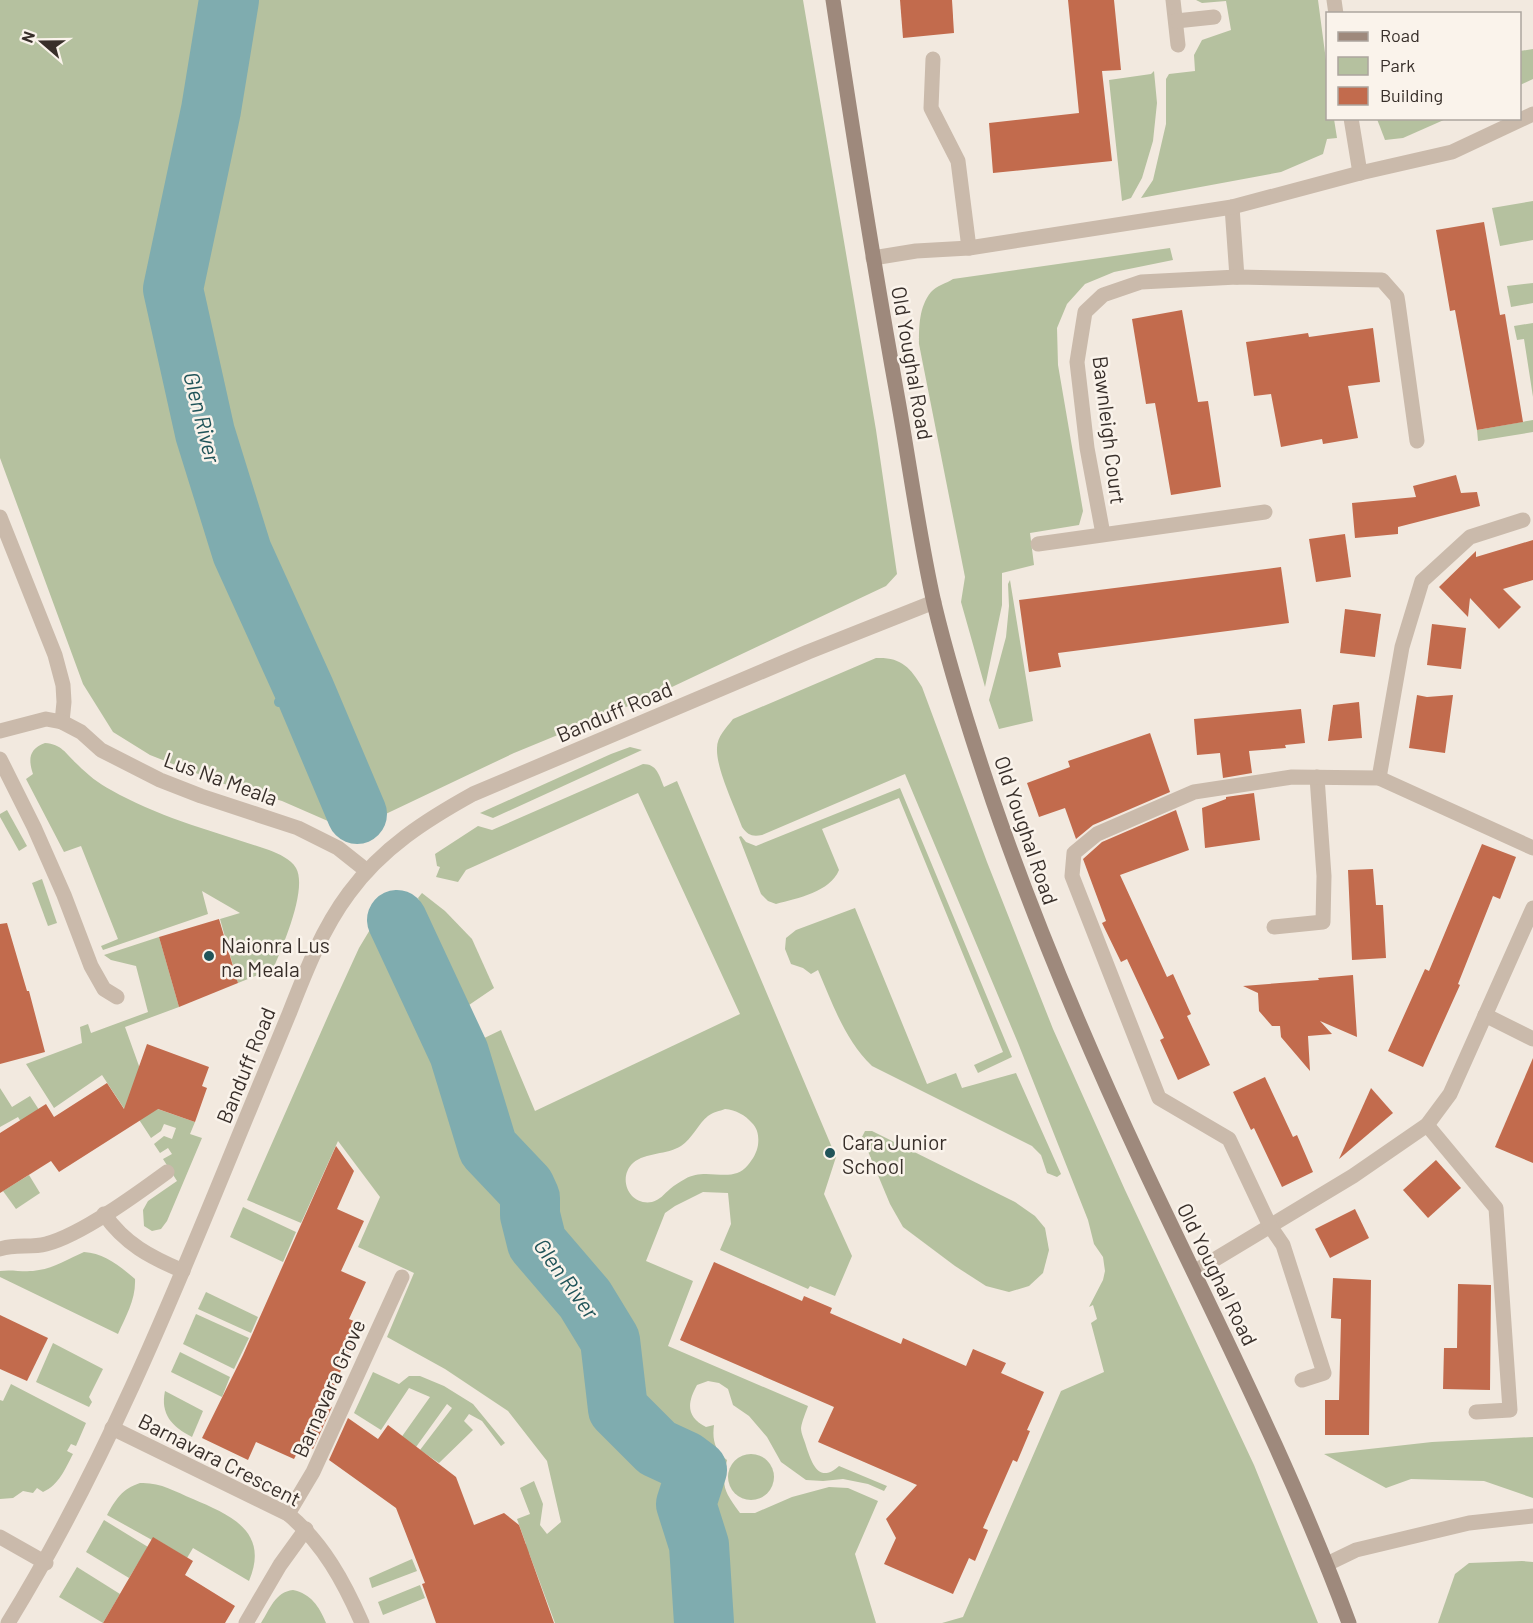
<svg xmlns="http://www.w3.org/2000/svg" width="1533" height="1623" viewBox="0 0 1533 1623" font-family="Barlow,sans-serif">
<rect width="100%" height="100%" fill="#f2e9df"/>
<g fill="#b5c19f" fill-rule="evenodd">
<polygon points="0,0 803,0 876,430 897,574 886,586 655,695 514,753 371,821 351,827 337,825 282,801 221,783 150,755 113,732 83,684 0,458"/>
<polygon points="1196,0 1318,0 1327,68 1328,118 1334,119 1337,138 1327,139 1323,154 1281,172 1141,198 1153,180 1166,124 1166,79 1169,74 1195,71 1194,55 1202,40 1231,30 1226,1 1202,3"/>
<polygon points="1533,49 1533,79 1520,85 1520,51"/>
<polygon points="1154,71 1157,103 1153,141 1142,178 1131,198 1122,201 1109,80 1151,74"/>
<polygon points="1377,119 1377,118 1446,119 1403,138 1385,140"/>
<polygon points="1533,201 1533,240 1500,246 1492,208"/>
<path d="M1170,248L1173,260L1114,272L1085,284L1067,304L1057,328L1058,365L1083,511L1079,525L1030,533L1034,565L1002,573V605L985,687L961,602L965,577L919,344C919,326 919,307 931,292C936,286 947,283 953,279Z"/>
<polygon points="1533,283 1533,303 1511,307 1507,286"/>
<polygon points="1533,323 1533,397 1524,339 1517,340 1514,326"/>
<polygon points="1533,420 1533,432 1478,441 1477,430"/>
<polygon points="1010,580 1033,721 999,729 989,700 1006,637 1009,606 1008,584"/>
<path d="M876,658C901,657 910,667 922,687L987,862L1053,1029L1125,1190L1254,1465L1318,1623H942L963,1617L1061,1391L1104,1372L1091,1323L1097,1319L1093,1305L1089,1307L1103,1280L1105,1271L1103,1257L1094,1244L1088,1220L1018,1043L905,774L762,835C752,837 748,835 742,827C735,807 716,769 717,748C717,737 726,728 733,719Z"/>
<path d="M45,743C62,744 66,754 78,765C87,774 99,784 111,790C160,818 216,832 269,850C279,854 291,859 296,868C308,889 282,948 273,969L238,983L220,919L240,913L202,891L208,914L103,950L101,946L118,939L81,846L64,852L26,779L33,774C28,759 29,749 45,743Z"/>
<polygon points="630,747 642,750 493,818 480,813 611,754"/>
<path d="M643,764C657,764 659,775 664,787L677,781L836,1157L824,1194L852,1256L835,1296L810,1286L808,1289L720,1250L731,1224L728,1193L703,1192L675,1206L665,1213L646,1261L693,1281L668,1346L808,1406C806,1412 802,1421 801,1428C801,1434 805,1441 806,1446C812,1464 819,1484 839,1466L887,1486L884,1491L868,1484L843,1479L823,1481L806,1480L781,1462L767,1437L749,1416L733,1405L728,1389L719,1383L708,1381L697,1385C687,1403 686,1417 706,1427L714,1425C712,1440 715,1451 727,1460C721,1487 724,1491 740,1513H755L792,1497L829,1487L848,1488L878,1501L855,1554L876,1623H555L529,1553L482,1573L526,1544L517,1519L530,1514L520,1488L534,1481L543,1504L540,1525L547,1534L561,1522L547,1461L508,1411L445,1369L387,1337L414,1273L358,1247L380,1197L338,1141L301,1223L247,1200L332,1007L359,948L377,918L403,913L418,915L476,1042L501,1030L535,1111L740,1014L638,793L466,870L458,882L436,877L440,867L437,866L435,854L478,826L492,830ZM725,1109C736,1110 745,1115 752,1123C758,1129 759,1137 758,1145C757,1152 753,1159 748,1165C732,1185 707,1166 685,1179C680,1182 674,1185 670,1189C664,1194 660,1200 652,1202C629,1206 617,1178 633,1163C646,1152 667,1155 681,1146C692,1139 698,1124 708,1116C713,1112 720,1111 725,1109Z"/>
<path d="M900,788L1012,1057L978,1073L974,1065L1003,1052L899,798L822,829L839,870C830,892 798,898 776,904L768,901L761,894L739,837L741,836L746,842L756,846Z"/>
<polygon points="7,810 27,846 19,851 0,817 0,814"/>
<polygon points="42,879 57,923 48,926 32,883"/>
<polygon points="422,893 445,911 472,939 494,988 469,1005 418,898"/>
<path d="M855,908L927,1084L956,1073L962,1088L1016,1073L1061,1174L1057,1177L1047,1173L1041,1155L1032,1146L872,1066C845,1040 833,1005 818,970L811,974L803,968L791,964L785,949L786,938L796,930Z"/>
<polygon points="159,937 179,1007 125,1027 139,1066 149,1106 195,1122 190,1134 202,1138 167,1221 161,1229 152,1231 144,1226 143,1210 148,1201 177,1181 163,1159 172,1154 168,1148 160,1153 154,1144 164,1136 172,1139 176,1128 164,1124 161,1131 151,1138 132,1109 127,1113 102,1075 54,1108 26,1064 82,1043 80,1027 88,1024 91,1033 148,1012 136,966 111,960 104,955"/>
<polygon points="0,1088 12,1107 30,1096 47,1122 28,1134 18,1117 0,1127"/>
<polygon points="865,1131 872,1131 1015,1202 1035,1216 1045,1228 1049,1250 1043,1273 1029,1286 1009,1292 986,1286 955,1266 903,1227 890,1204 862,1137"/>
<polygon points="29,1175 40,1193 16,1209 3,1191"/>
<polygon points="243,1207 296,1232 283,1262 230,1237"/>
<path d="M84,1252C104,1253 121,1267 135,1279C136,1299 126,1316 118,1334L0,1277V1271C13,1269 25,1273 39,1270C54,1268 70,1258 84,1252Z"/>
<polygon points="206,1292 258,1317 251,1333 198,1309"/>
<polygon points="196,1314 249,1338 234,1369 183,1344"/>
<polygon points="53,1343 103,1369 89,1397 92,1402 89,1407 36,1382"/>
<polygon points="180,1352 230,1377 222,1397 171,1372"/>
<polygon points="373,1372 399,1384 409,1376 420,1376 444,1386 473,1404 505,1443 501,1446 482,1421 469,1414 464,1421 473,1430 439,1463 420,1450 452,1408 447,1404 416,1447 398,1442 430,1397 409,1388 381,1430 354,1413"/>
<path d="M11,1384L86,1423L76,1446L71,1444L67,1451L73,1454C65,1469 59,1485 43,1492L37,1488L33,1493L23,1491L13,1498L0,1499V1400L3,1401Z"/>
<path d="M165,1391L203,1411L192,1437C172,1427 160,1414 165,1391Z"/>
<polygon points="1533,1437 1533,1498 1484,1481 1411,1479 1386,1488 1324,1454 1432,1442"/>
<circle cx="751" cy="1477" r="23"/>
<path d="M140,1483C160,1482 174,1491 193,1499C230,1515 270,1531 249,1581L193,1548L187,1558L154,1538L152,1540L107,1515C116,1499 122,1489 140,1483Z"/>
<polygon points="104,1520 148,1547 129,1578 86,1552"/>
<polygon points="412,1559 417,1571 372,1588 369,1578"/>
<polygon points="1522,1561 1533,1562 1533,1623 1438,1623 1455,1574 1469,1563"/>
<polygon points="77,1567 120,1594 103,1623 59,1597"/>
<polygon points="420,1585 425,1598 383,1615 378,1602"/>
<path d="M293,1590C311,1594 319,1606 326,1623H261C270,1609 275,1592 293,1590Z"/>
</g>
<g fill="none" stroke-linecap="round" stroke-linejoin="round">
<polyline stroke="#7facaf" stroke-width="10" points="279,702 305,691"/>
<g stroke="#7facaf" stroke-width="60">
<polyline points="229,0 211,110 173,289 205,433 242,552 305,691 357,814"/>
<polyline points="397,920 459,1053 488,1148 525,1187 530,1198 530,1215 537,1243 585,1299 610,1340 618,1409 657,1448 685,1461 697,1470 686,1504 699,1545 704,1623"/>
</g>
</g>
<g fill="#c26b4d">
<polygon points="900,0 952,0 954,33 903,38"/>
<polygon points="1068,0 1114,0 1121,70 1102,71 1112,161 993,173 989,123 1079,113"/>
<polygon points="1484,222 1500,315 1505,314 1523,422 1477,430 1455,310 1450,311 1436,230"/>
<polygon points="1182,310 1198,402 1208,401 1221,487 1171,495 1155,403 1146,404 1132,319"/>
<polygon points="1373,328 1380,382 1348,386 1358,438 1323,444 1322,439 1281,447 1271,394 1254,396 1246,342 1308,333 1309,337"/>
<polygon points="1456,475 1461,493 1477,492 1480,506 1398,527 1398,534 1355,538 1352,503 1416,497 1413,486"/>
<polygon points="1345,534 1351,577 1316,582 1309,539"/>
<polygon points="1533,540 1533,580 1503,589 1521,607 1499,629 1470,598 1468,617 1439,587 1476,551 1476,557"/>
<polygon points="1281,567 1289,623 1058,653 1061,667 1029,672 1019,600"/>
<polygon points="1345,609 1381,614 1375,657 1340,653"/>
<polygon points="1432,624 1466,628 1461,669 1427,665"/>
<polygon points="1417,695 1427,697 1453,695 1445,753 1409,748"/>
<polygon points="1359,702 1362,738 1328,741 1333,705"/>
<polygon points="1301,709 1305,743 1285,745 1286,748 1249,751 1252,773 1223,778 1220,753 1197,755 1194,719"/>
<polygon points="1150,733 1170,792 1093,825 1076,839 1065,808 1039,817 1027,783 1070,767 1068,761"/>
<polygon points="1254,793 1260,840 1205,848 1202,808 1226,799 1226,797"/>
<polygon points="1176,810 1189,850 1120,875 1167,977 1173,974 1191,1014 1187,1016 1210,1065 1178,1080 1160,1040 1164,1038 1127,959 1121,962 1102,923 1106,921 1083,859 1102,842"/>
<polygon points="1482,844 1516,857 1500,899 1493,896 1458,984 1460,985 1423,1067 1388,1051 1425,969 1429,971"/>
<polygon points="1373,869 1376,905 1383,905 1386,958 1352,960 1348,870"/>
<polygon points="219,919 238,983 179,1007 159,937"/>
<polygon points="7,923 27,991 29,991 45,1052 0,1064 0,924"/>
<polygon points="1353,975 1357,1037 1320,1021 1332,1034 1308,1036 1310,1071 1281,1037 1280,1026 1272,1026 1259,1011 1258,993 1243,986 1319,980 1318,978"/>
<polygon points="147,1044 209,1067 202,1086 207,1088 195,1122 158,1109 59,1172 51,1161 0,1193 0,1133 46,1104 54,1117 107,1083 124,1109"/>
<polygon points="1533,1058 1533,1163 1495,1147"/>
<polygon points="1265,1077 1293,1137 1297,1135 1313,1172 1282,1187 1254,1128 1251,1130 1233,1092"/>
<polygon points="1371,1088 1393,1113 1339,1159"/>
<polygon points="336,1146 354,1171 337,1209 364,1221 341,1271 366,1282 349,1319 361,1324 327,1403 332,1407 313,1449 303,1442 294,1459 256,1442 248,1460 202,1438 243,1355"/>
<polygon points="1436,1160 1461,1188 1428,1218 1403,1190"/>
<polygon points="1355,1209 1369,1238 1330,1258 1315,1229"/>
<polygon points="714,1262 802,1301 804,1296 832,1308 830,1313 901,1344 903,1338 966,1366 973,1349 1006,1363 1001,1373 1044,1392 1027,1430 1030,1431 1017,1462 1013,1460 983,1528 988,1530 975,1561 969,1558 953,1594 884,1564 896,1538 886,1519 917,1485 818,1442 834,1407 680,1340"/>
<polygon points="1333,1278 1371,1280 1369,1435 1325,1435 1325,1400 1339,1400 1341,1319 1331,1318"/>
<polygon points="1458,1284 1491,1285 1490,1390 1443,1389 1444,1348 1457,1348"/>
<polygon points="0,1315 48,1338 27,1381 0,1369"/>
<polygon points="348,1418 378,1439 388,1425 456,1477 474,1525 504,1513 519,1525 554,1623 436,1623 422,1584 425,1583 396,1508 329,1460"/>
<polygon points="153,1537 193,1561 185,1575 235,1606 225,1623 103,1623"/>
</g>
<g fill="none" stroke-linecap="round" stroke-linejoin="round">
<g stroke="#cabaab" stroke-width="15">
<polyline points="1173,0 1178,45"/>
<polyline points="1334,0 1336,14"/>
<polyline points="1176,21 1214,17"/>
<polyline points="933,59 931,108 958,161 969,248"/>
<polyline points="1351,118 1360,173"/>
<polyline points="1232,207 1237,277"/>
<polyline points="873,258 916,251 969,248 1232,207 1360,173 1452,152 1533,114"/>
<polyline points="0,517 55,655 63,685 64,702 62,722"/>
<polyline points="1103,534 1087,448 1077,362 1085,312 1103,295 1141,282 1237,277 1382,280 1397,297 1398,303 1417,441"/>
<polyline points="1038,544 1265,512"/>
<polyline points="0,731 46,719 62,722 81,732 101,750 160,780 201,796 298,828 338,848 367,871"/>
<polyline points="0,759 34,827 64,895 91,966 104,989 117,997"/>
<polyline points="1379,778 1402,647 1422,581 1470,537 1523,520"/>
<polyline points="1274,927 1323,922 1324,876 1317,777"/>
<polyline points="1485,1015 1533,1039"/>
<polyline points="1427,1125 1496,1208 1510,1410 1476,1412"/>
<path d="M104,1214C125,1244 150,1257 183,1271"/>
<path d="M0,1249C15,1244 31,1248 46,1244C81,1235 137,1194 167,1172"/>
<polyline points="1194,1272 1353,1176 1427,1125 1450,1094 1533,908"/>
<polyline points="1302,1380 1324,1373 1283,1245 1270,1226 1229,1139 1159,1098 1072,876 1074,853 1097,834 1194,792 1292,777 1379,778 1533,848"/>
<path d="M112,1428L288,1514C323,1543 344,1582 362,1623"/>
<polyline points="288,1514 313,1472 402,1277"/>
<polyline points="0,1537 46,1563"/>
<polyline points="1327,1564 1356,1550 1469,1523 1533,1516"/>
<path d="M8,1623C101,1472 170,1304 237,1140C254,1098 272,1056 289,1014C305,973 322,929 349,893C382,848 426,820 473,794L808,652L934,602"/>
<polyline points="246,1623 280,1565 306,1529"/>
</g>
<path stroke="#9e897c" stroke-width="15" d="M833,0C853,134 874,267 898,400C910,467 919,536 934,603C950,670 971,736 993,801C1036,926 1088,1048 1144,1168C1215,1319 1291,1466 1349,1623"/>
</g>
<g fill="#205459" stroke="#faf3eb" stroke-width="2">
<circle cx="209" cy="956" r="6"/>
<circle cx="830" cy="1153" r="6"/>
</g>
<g text-anchor="middle" dominant-baseline="central" stroke-width="5" stroke-linejoin="round" paint-order="stroke">
<g font-size="21" fill="#382f2a" stroke="#faf3eb">
<text transform="translate(913 363) rotate(80)">Old Youghal Road</text>
<text transform="translate(1110 430) rotate(83)">Bawnleigh Court</text>
<text transform="translate(614 711) rotate(-23)">Banduff Road</text>
<text transform="translate(221 778) rotate(20)">Lus Na Meala</text>
<text transform="translate(1027 830) rotate(71)">Old Youghal Road</text>
<text transform="translate(245 1065) rotate(-68)">Banduff Road</text>
<text transform="translate(1218 1274) rotate(64)">Old Youghal Road</text>
<text transform="translate(328 1388) rotate(-66)">Barnavara Grove</text>
<text transform="translate(220 1459) rotate(27)">Barnavara Crescent</text>
</g>
<g font-size="21" fill="#382f2a" stroke="#faf3eb" text-anchor="start">
<text x="221" y="944">Naionra Lus<tspan x="221" dy="24">na Meala</tspan></text>
<text x="842" y="1141">Cara Junior<tspan x="842" dy="24">School</tspan></text>
</g>
<g font-size="22" font-style="italic" fill="#205459" stroke="#faf3eb">
<text transform="translate(203 417) rotate(76)">Glen River</text>
<text transform="translate(567 1278) rotate(54)">Glen River</text>
</g>
</g>
<rect x="1326" y="12" width="195" height="108" fill="#faf3eb" stroke="#aca59e" stroke-width="1.5"/>
<rect x="1338" y="32" width="30" height="9" fill="#9e897c" stroke="#aca59e" stroke-width="1.5"/>
<text x="1380" y="42" font-size="18" fill="#382f2a">Road</text>
<rect x="1338" y="57" width="30" height="18" fill="#b5c19f" stroke="#aca59e" stroke-width="1.5"/>
<text x="1380" y="72" font-size="18" fill="#382f2a">Park</text>
<rect x="1338" y="87" width="30" height="18" fill="#c26b4d" stroke="#aca59e" stroke-width="1.5"/>
<text x="1380" y="102" font-size="18" fill="#382f2a">Building</text>
<g transform="translate(42 42) rotate(290)" stroke="#faf3eb" stroke-width="4.5" paint-order="stroke">
<path d="M0-4.5L10 22L0 15L-10 22Z" fill="#382f2a"/>
<text y="-9" font-size="16" font-weight="bold" text-anchor="middle" fill="#382f2a">N</text>
</g>
</svg>
